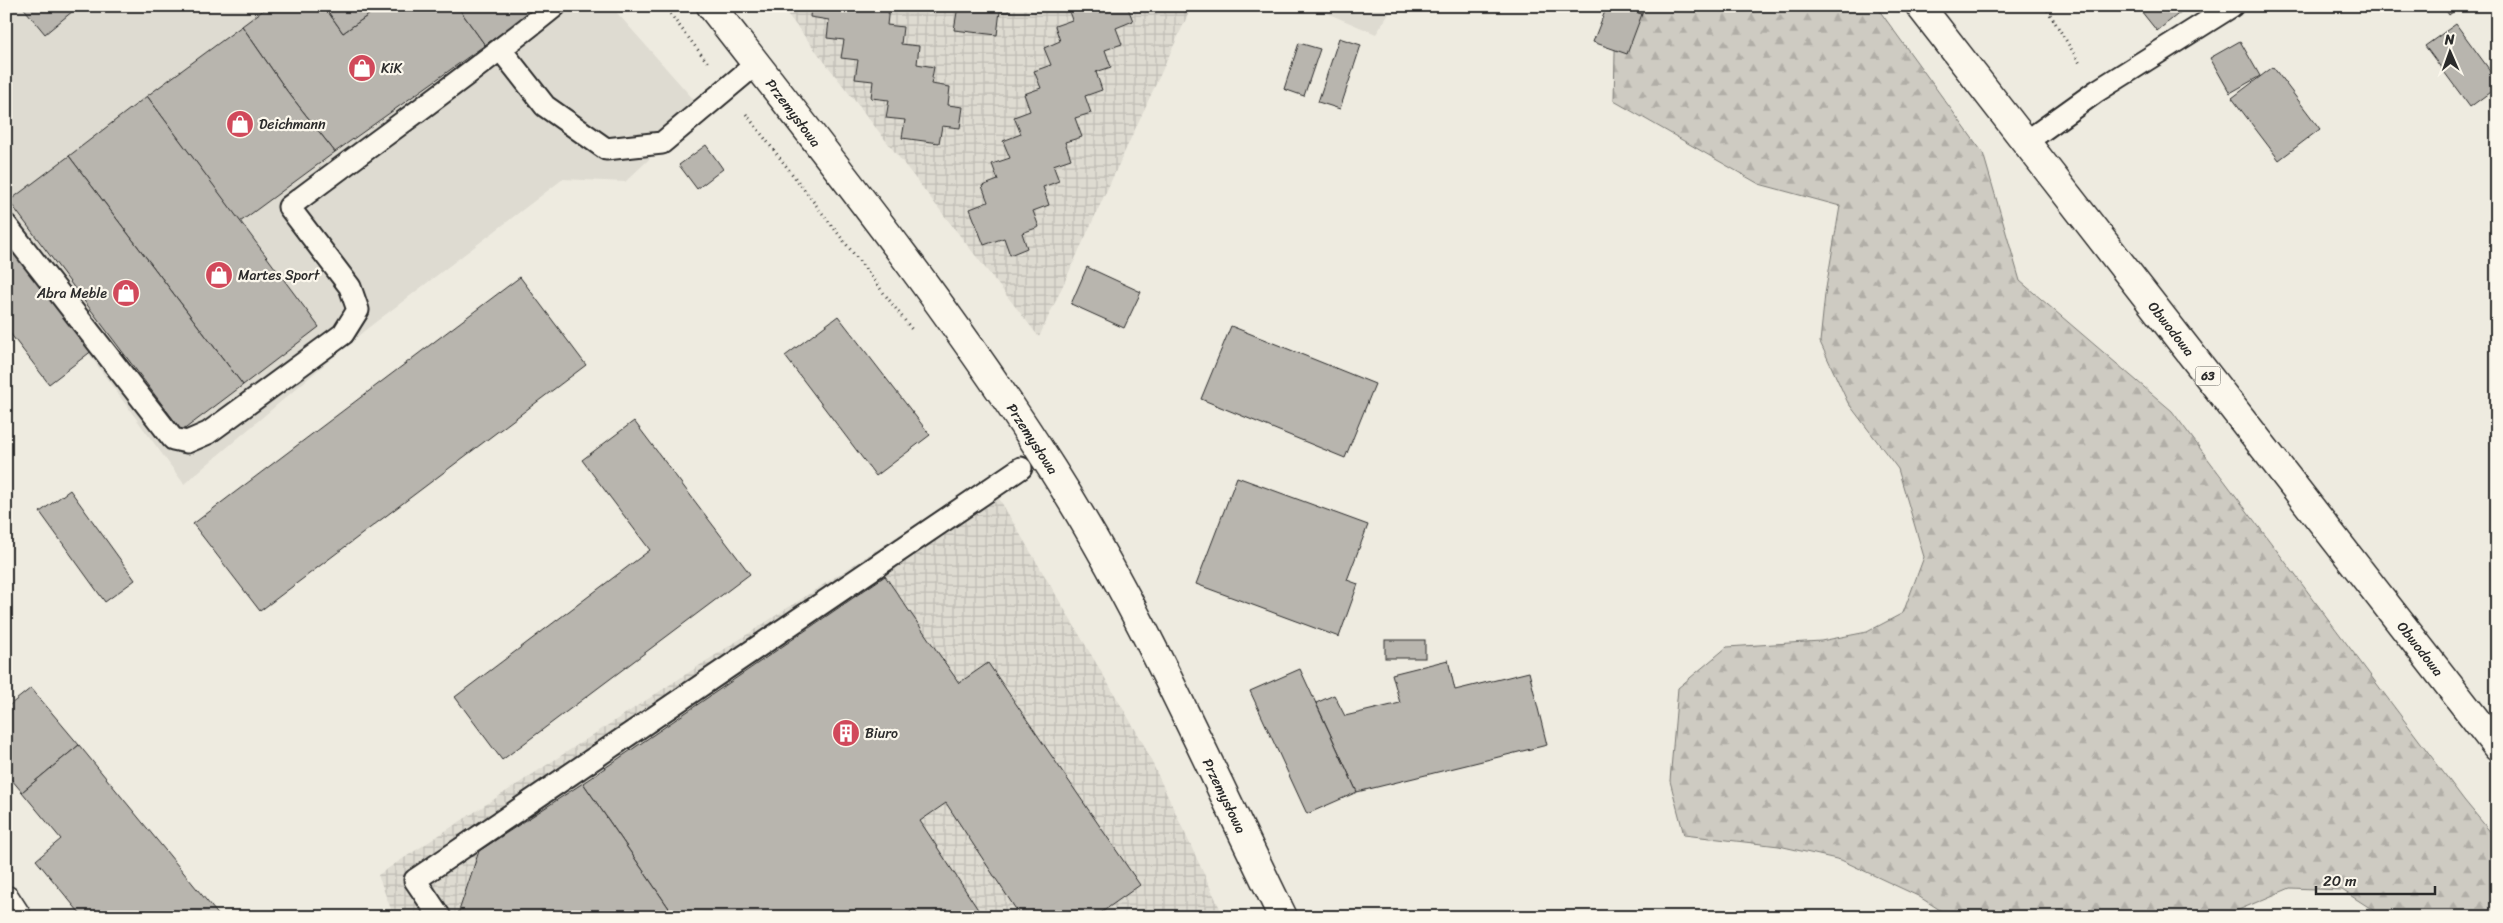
<svg xmlns="http://www.w3.org/2000/svg" width="2503" height="923" viewBox="0 0 2503 923" font-family="Sriracha,sans-serif">
<defs>
<pattern id="industrial-grid" width="8" height="8" patternUnits="userSpaceOnUse" patternTransform="scale(1.25)"><rect width="8" height="8" fill="#dedbd1"/><path d="M0 4h8M4 0v8" fill="none" stroke="#bfbcb4"/></pattern>
<pattern id="forest-firs" width="22" height="20" patternUnits="userSpaceOnUse" patternTransform="scale(1.25)"><rect width="22" height="20" fill="#cecbc2"/><path d="M5 1l3.5 6h-7zM16 11l3.5 6h-7z" fill="#b1aea7"/></pattern>
</defs>
<rect width="100%" height="100%" fill="#eeebe0"/>
<filter id="ink" filterUnits="userSpaceOnUse"><feTurbulence type="fractalNoise" baseFrequency=".02" numOctaves="2"/><feDisplacementMap in="SourceGraphic" scale="10" xChannelSelector="R" yChannelSelector="G"/><feConvolveMatrix kernelMatrix="1 2 1 2 8 2 1 2 1" color-interpolation-filters="sRGB"/></filter>
<g filter="url(#ink)">
<g fill="#dedbd1">
<polygon points="6,6 611,6 702,109 625,182 563,179 364,331 184,484 6,241"/>
<polygon points="1310,6 1394,6 1376,34"/>
</g>
<g fill="url(#industrial-grid)">
<polygon points="781,6 1192,6 1039,337 915,178"/>
<polygon points="987,478 1142,741 1224,917 394,917 378,875"/>
</g>
<polygon fill="url(#forest-firs)" stroke="#7c7b76" points="1616,6 1876,6 1983,153 2020,281 2172,411 2464,800 2497,840 2497,917 2384,917 2342,890 2290,888 2222,917 1951,917 1918,896 1841,860 1779,846 1684,835 1670,781 1678,688 1727,647 1821,641 1867,632 1903,613 1924,557 1898,469 1848,403 1820,342 1825,294 1840,206 1759,184 1614,101"/>
<g fill="#b8b5ae" stroke="#2b2b2b">
<polygon points="22,6 79,6 45,34"/>
<polygon points="269,6 324,6 343,33 381,6 457,6 485,45 335,152 287,91 242,26"/>
<polygon points="324,6 381,6 343,33"/>
<polygon points="457,6 540,6 485,45"/>
<polygon points="811,6 889,7 887,25 903,27 901,44 919,46 917,64 934,67 931,84 950,87 948,105 963,107 960,128 942,126 939,143 902,138 905,120 886,118 889,100 871,98 873,81 855,79 858,60 841,58 844,40 827,38 829,20 810,17"/>
<polygon points="958,6 1009,6 1008,12 1000,11 997,35 954,30"/>
<polygon points="1067,6 1133,6 1128,8 1133,21 1116,28 1122,44 1105,50 1111,67 1096,72 1102,90 1085,96 1091,113 1075,118 1082,137 1065,142 1071,159 1053,165 1059,181 1043,187 1049,205 1033,211 1039,227 1022,233 1027,248 1010,255 1004,238 984,245 970,209 988,202 982,186 998,180 992,164 1010,158 1003,141 1021,134 1014,117 1030,111 1024,94 1041,88 1034,71 1051,65 1044,48 1060,41 1055,26 1072,20"/>
<polygon points="1607,6 1619,6 1642,14 1627,54 1593,42"/>
<polygon points="1619,6 1645,6 1642,14"/>
<polygon points="2137,6 2187,6 2187,7 2157,31"/>
<polygon points="2443,6 2460,6 2449,15"/>
<polygon points="2456,24 2497,80 2497,87 2470,107 2425,46"/>
<polygon points="242,26 287,91 335,152 240,222 147,96"/>
<polygon points="1339,38 1361,45 1340,109 1318,102"/>
<polygon points="2240,41 2260,76 2230,93 2210,58"/>
<polygon points="1299,43 1320,49 1304,96 1284,89"/>
<polygon points="2273,67 2320,129 2279,160 2232,98"/>
<polygon points="147,96 319,327 243,385 69,156"/>
<polygon points="706,145 723,169 697,189 679,165"/>
<polygon points="69,156 243,385 182,431 9,201"/>
<polygon points="6,237 93,350 49,384 6,328"/>
<polygon points="1087,267 1141,292 1124,328 1071,304"/>
<polygon points="520,277 586,365 260,611 193,524"/>
<polygon points="838,316 930,435 876,476 785,356"/>
<polygon points="1231,326 1375,384 1345,458 1201,399"/>
<polygon points="634,421 750,574 502,760 455,697 650,550 582,460"/>
<polygon points="1237,477 1368,525 1347,580 1358,584 1339,637 1196,584"/>
<polygon points="70,490 135,580 105,602 40,512"/>
<polygon points="885,576 959,683 988,663 1140,885 1095,917 1021,917 946,803 920,821 979,911 970,917 920,917 914,909 903,917 675,917 583,783"/>
<rect x="1385" y="640" width="40" height="18"/>
<polygon points="1448,660 1455,690 1529,672 1547,745 1357,792 1316,703 1334,695 1345,716 1400,703 1392,674"/>
<polygon points="1300,669 1357,792 1307,814 1250,691"/>
<polygon points="31,688 79,745 22,792 6,773 6,708"/>
<polygon points="79,745 220,917 83,917 36,860 61,839 22,792"/>
<polygon points="583,783 675,917 457,917 479,851"/>
</g>
<g fill="none" stroke-linecap="round" stroke-linejoin="round">
<g stroke="#2b2b2b" stroke-width="25">
<g id="lane">
<polyline points="501,50 545,106 606,149 662,143 756,64"/>
<polyline points="2026,142 2097,91 2232,6"/>
<path d="M6,225L173,439L187,442L208,433L343,334L358,310L350,287L289,207C377,140 469,76 555,6"/>
<polyline points="440,917 415,880 1021,468"/>
</g>
</g>
<g stroke="#2b2b2b" stroke-width="31">
<g id="street">
<path d="M711,6C829,157 949,307 1052,469C1142,610 1209,767 1283,917"/>
<polyline points="6,900 17,917"/>
</g>
</g>
<g stroke="#2b2b2b" stroke-width="31">
<polyline id="primary" points="1920,6 2497,747"/>
</g>
<g stroke="#2b2b2b" stroke-width="3" stroke-dasharray="1 4" stroke-linecap="butt">
<polyline points="664,6 708,63"/>
<polyline points="2045,6 2081,65"/>
<polyline points="746,114 913,331"/>
</g>
<use href="#lane" stroke="#fbf7ec" stroke-width="21"/>
<use href="#street" stroke="#fbf7ec" stroke-width="28"/>
<use href="#primary" stroke="#fbf7ec" stroke-width="28"/>
</g>
</g>
<defs>
<g id="shop-disc" transform="scale(1.4375)"><circle r="9.5" fill="#d1495b" stroke="#fbf7ec"/><path d="M-5-2.5h2.3a2.7 3.5 0 0 1 5.4 0H5L5.5 6h-11ZM-1.5-2.5h3a1.5 2.3 0 0 0-3 0Z" fill="#fff"/></g>
<g id="building-disc" transform="scale(1.4375)"><circle r="9.5" fill="#d1495b" stroke="#fbf7ec"/><path d="M-4-6H4V6H1V3H-1V6H-4ZM-2.5-4.3h1.7v1.8h-1.7ZM.8-4.3h1.7v1.8H.8ZM-2.5-1h1.7V.8h-1.7ZM.8-1h1.7V.8H.8Z" fill="#fff"/></g>
</defs>
<g fill-rule="evenodd">
<use href="#shop-disc" x="362" y="68"/>
<use href="#shop-disc" x="240" y="124"/>
<use href="#shop-disc" x="219" y="275"/>
<use href="#shop-disc" x="126" y="293"/>
<use href="#building-disc" x="846" y="733"/>
</g>
<g text-anchor="middle" dominant-baseline="central" stroke-width="4.5" stroke-linejoin="round" paint-order="stroke">
<rect fill="#fbf7ec" stroke="#696865" stroke-width="1" x="2195.5" y="366.5" width="25" height="19" rx="4"/>
<g font-size="12" font-weight="bold" fill="#2b2b2b">
<text x="2208" y="376">63</text>
</g>
<g font-size="14" fill="#2b2b2b" stroke="#fbf7ec" text-anchor="start">
<text x="381" y="68">KiK</text>
<text x="259" y="124">Deichmann</text>
<text x="238" y="275">Martes Sport</text>
<text x="107" y="293" text-anchor="end">Abra Meble</text>
<text x="865" y="733">Biuro</text>
</g>
<g font-size="14" fill="#2b2b2b" stroke="#fbf7ec">
<text transform="translate(793 113) rotate(53)">Przemysłowa</text>
<text transform="translate(2171 329) rotate(52)">Obwodowa</text>
<text transform="translate(1032 439) rotate(57)">Przemysłowa</text>
<text transform="translate(2420 649) rotate(52)">Obwodowa</text>
<text transform="translate(1224 796) rotate(64)">Przemysłowa</text>
</g>
</g>
<rect width="2503" height="923" fill="none" stroke="#fbf7ec" stroke-width="25"/>
<rect x="12" y="12" width="2478" height="898" fill="none" stroke="#2b2b2b" stroke-width="2" filter="url(#ink)"/>
<g transform="translate(2450 52) rotate(358)" stroke="#fbf7ec" stroke-width="4" paint-order="stroke">
<path d="M0-4L9 19L0 12L-9 19Z" fill="#2b2b2b"/>
<text y="-8" font-size="14" font-weight="bold" text-anchor="middle" fill="#2b2b2b">N</text>
</g>
<path d="M2316 886v8h119v-8" fill="none" stroke="#2b2b2b" stroke-width="2.5"/>
<text x="2323" y="886" font-size="15" fill="#2b2b2b" stroke="#fbf7ec" stroke-width="4" paint-order="stroke">20 m</text>
</svg>
